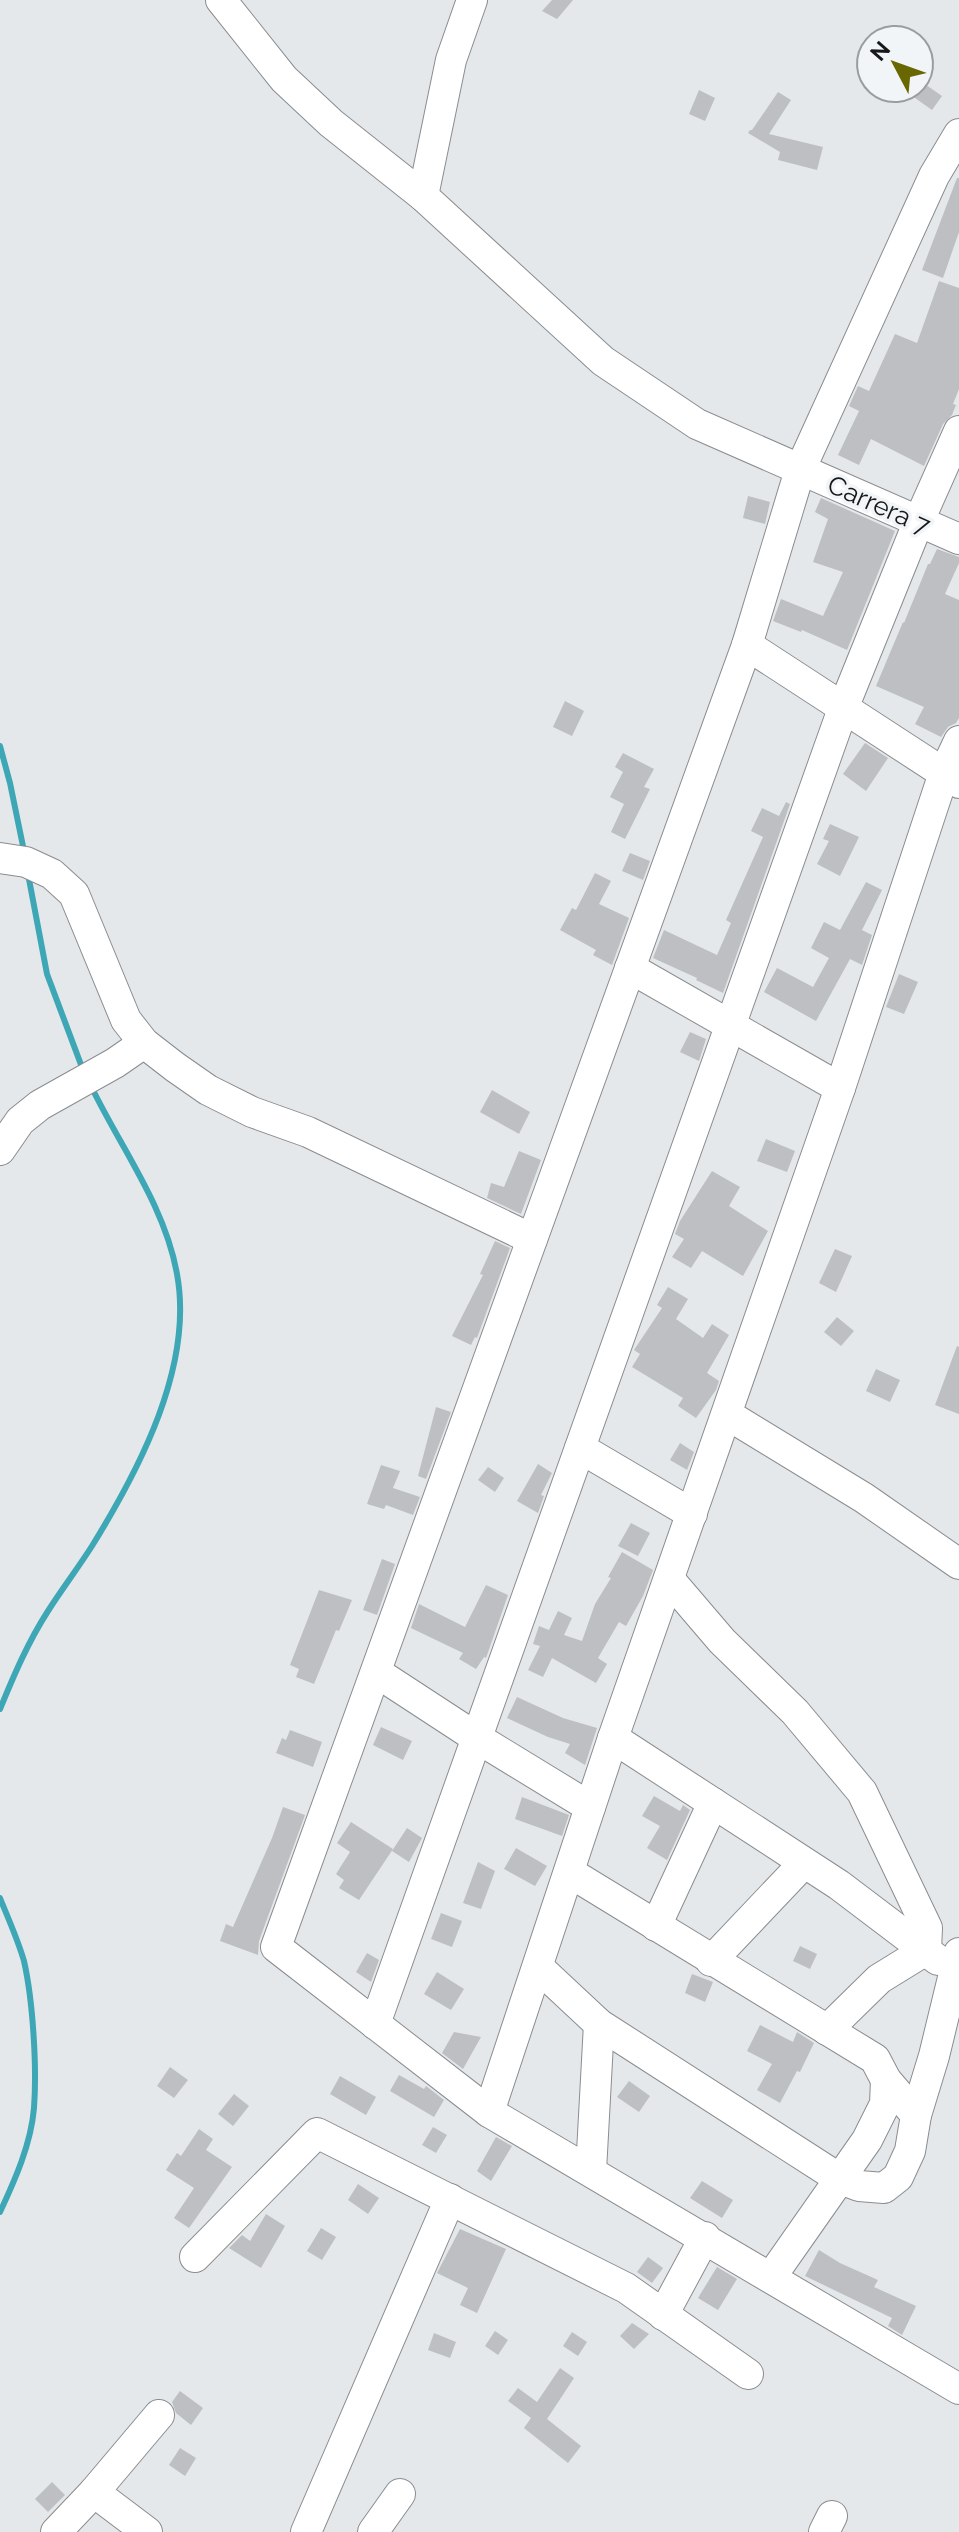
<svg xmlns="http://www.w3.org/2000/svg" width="959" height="2532" viewBox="0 0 959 2532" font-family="Raleway,sans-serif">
<rect width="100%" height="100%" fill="#e5e8eb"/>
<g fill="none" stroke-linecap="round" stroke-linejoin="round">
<g stroke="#3ea7b6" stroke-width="6">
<polyline points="0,746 10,783 24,851"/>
<polyline points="28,874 47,974 83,1070"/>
<path d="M0,1709C14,1675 28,1642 48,1611C62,1589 78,1568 92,1546C139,1470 194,1366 177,1274C165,1206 121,1148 92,1088"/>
<path d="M0,1898C8,1918 18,1940 24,1961C33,2001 37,2067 34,2108C31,2144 15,2180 0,2212"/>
</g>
</g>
<g fill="#bdbfc3">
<polygon points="552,0 573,0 557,19 542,11"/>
<polygon points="919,80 942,96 932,110 901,88 919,88"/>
<polygon points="699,90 715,98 705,121 689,114"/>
<polygon points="778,92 791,100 769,134 823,147 817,170 778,160 780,152 748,133 750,130 752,130"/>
<polygon points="957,178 959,178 959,232 943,278 922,270"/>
<polygon points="939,281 959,288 959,389 953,404 956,405 952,415 943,424 924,466 871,439 859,465 838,455 859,411 849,406 858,386 869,391 895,334 917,343"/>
<polygon points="748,496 770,502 765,524 743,518"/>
<polygon points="821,498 895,531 847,650 802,630 801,632 773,621 781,599 823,616 843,572 813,562 828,519 815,512"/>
<polygon points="937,549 959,557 959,563 945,594 959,600 959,718 956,723 948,727 941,737 915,724 924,707 876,686 903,622 904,623 928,564 930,564"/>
<polygon points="565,701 584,711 572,736 553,727"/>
<polygon points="865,743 888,758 866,791 843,774"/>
<polygon points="623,753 654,769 644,787 650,789 625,839 611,832 624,804 610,797 623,772 615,767"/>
<polygon points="786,802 790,804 723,993 696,980 697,978 653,958 664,930 717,955 731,923 726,920 763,837 751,831 762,808 779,816"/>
<polygon points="830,824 859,837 840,876 817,864 829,841 823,839"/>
<polygon points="630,853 650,861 643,880 622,871"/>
<polygon points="595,873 611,881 599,904 629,918 612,965 593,955 596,950 560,930 572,908 576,910"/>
<polygon points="866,882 882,890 862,930 872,935 862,965 850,959 816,1021 764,992 777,968 813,987 829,958 811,948 824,922 840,930"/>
<polygon points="899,974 918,982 904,1014 886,1007"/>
<polygon points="690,1032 706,1039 699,1061 680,1052"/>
<polygon points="492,1090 530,1112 519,1134 480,1112"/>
<polygon points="766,1139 795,1151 787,1172 757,1161"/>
<polygon points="519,1151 541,1160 521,1214 487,1198 491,1183 504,1187"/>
<polygon points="712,1171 740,1187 729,1206 768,1231 743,1276 702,1251 691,1268 672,1257 684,1239 675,1234 680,1221"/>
<polygon points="495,1241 510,1248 477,1338 475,1337 471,1345 452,1336 483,1275 480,1274"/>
<polygon points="835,1249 852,1256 836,1292 819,1283"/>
<polygon points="668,1287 688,1299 676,1319 703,1338 712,1324 729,1335 707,1373 719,1381 716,1390 696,1418 678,1406 683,1398 632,1367 640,1354 634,1350 662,1308 657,1305"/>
<polygon points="837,1317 854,1331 841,1346 824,1332"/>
<polygon points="957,1346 959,1347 959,1414 935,1405"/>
<polygon points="876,1369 900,1380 890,1402 866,1391"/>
<polygon points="436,1407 451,1412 426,1479 418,1476"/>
<polygon points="680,1443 694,1452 687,1470 670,1460"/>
<polygon points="538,1464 552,1473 541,1495 544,1496 538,1513 517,1501"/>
<polygon points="381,1465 400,1471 393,1488 420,1497 413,1515 386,1505 384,1509 367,1504"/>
<polygon points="488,1467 504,1478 495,1492 478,1480"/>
<polygon points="631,1523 650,1533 638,1556 618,1546"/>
<polygon points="622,1552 653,1570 643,1596 626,1626 619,1622 598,1658 607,1664 596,1683 552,1658 543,1677 528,1670 540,1646 533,1644 539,1626 549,1630 558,1611 572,1618 564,1635 582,1641 595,1604 611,1578 608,1577"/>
<polygon points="382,1559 395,1564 377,1615 363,1610"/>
<polygon points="486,1585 508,1595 486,1658 484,1657 476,1669 459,1659 463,1653 411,1628 419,1604 465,1627"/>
<polygon points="319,1590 352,1600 339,1631 336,1630 314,1684 296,1677 299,1669 290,1665"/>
<polygon points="517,1697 563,1718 597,1728 585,1765 565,1753 570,1744 548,1737 507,1718"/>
<polygon points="381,1727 412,1741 403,1760 373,1745"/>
<polygon points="290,1730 322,1742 313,1767 276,1753 282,1738 286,1740"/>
<polygon points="654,1796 680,1811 683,1805 690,1810 667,1860 647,1848 660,1826 642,1816"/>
<polygon points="522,1797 569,1815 562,1836 515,1819"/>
<polygon points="283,1807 305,1815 259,1941 258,1955 220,1941 226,1924 233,1927 272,1838"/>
<polygon points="351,1822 393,1849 359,1900 339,1888 344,1880 336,1874 350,1852 337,1843"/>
<polygon points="407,1828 422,1838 409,1862 392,1851"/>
<polygon points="516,1848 547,1866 535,1886 504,1869"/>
<polygon points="478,1862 495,1871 481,1909 463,1903"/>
<polygon points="441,1913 462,1921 452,1947 431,1939"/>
<polygon points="800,1946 817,1954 810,1969 793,1961"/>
<polygon points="367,1953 379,1960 371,1982 356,1972"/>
<polygon points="437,1972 464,1989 451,2010 424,1994"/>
<polygon points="692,1974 713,1982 705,2002 685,1993"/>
<polygon points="760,2025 793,2042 797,2032 814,2043 800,2072 797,2071 780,2103 757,2090 772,2064 747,2051"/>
<polygon points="454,2032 481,2037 463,2069 442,2053"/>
<polygon points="170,2067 188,2080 174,2098 157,2086"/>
<polygon points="399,2075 424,2089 426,2086 444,2100 434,2117 390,2091"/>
<polygon points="340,2076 376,2097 366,2115 330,2094"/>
<polygon points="629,2081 650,2096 639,2112 617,2097"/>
<polygon points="234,2094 249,2106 233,2126 218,2114"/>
<polygon points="433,2127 447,2135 436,2153 422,2145"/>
<polygon points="199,2129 213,2139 206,2150 232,2167 189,2228 174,2218 194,2188 166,2170 177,2153 181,2156"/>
<polygon points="496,2137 512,2146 491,2181 477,2171"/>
<polygon points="702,2181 733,2200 722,2218 690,2198"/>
<polygon points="358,2184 379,2198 368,2214 348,2200"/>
<polygon points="266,2214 285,2226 261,2268 229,2248 242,2235 250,2241"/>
<polygon points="321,2228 336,2237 322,2260 307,2251"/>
<polygon points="460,2229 506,2249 477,2313 460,2305 468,2288 437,2273"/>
<polygon points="819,2250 840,2263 878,2280 874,2287 916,2306 902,2335 888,2326 892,2318 805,2276"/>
<polygon points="648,2257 663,2268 652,2283 637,2272"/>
<polygon points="717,2267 737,2279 718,2310 698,2298"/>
<polygon points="632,2323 649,2334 634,2349 620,2336"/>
<polygon points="495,2331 508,2340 498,2355 485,2346"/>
<polygon points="572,2332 587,2342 578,2356 563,2346"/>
<polygon points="434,2333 456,2342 450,2358 428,2350"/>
<polygon points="560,2368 574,2378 547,2419 581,2446 568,2463 524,2428 531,2418 508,2401 518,2388 537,2402"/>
<polygon points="180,2391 203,2408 191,2425 176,2413 172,2402"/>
<polygon points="180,2448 196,2458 185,2476 169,2465"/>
<polygon points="52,2482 65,2495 48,2512 35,2499"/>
</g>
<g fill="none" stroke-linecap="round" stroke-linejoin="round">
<g stroke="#8a8d90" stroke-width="32">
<g id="minor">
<polyline points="221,0 284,79 331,123 423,196 603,361 697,424 959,539"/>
<polyline points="959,134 934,176 800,470 747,645 276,1947 489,2112 959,2389"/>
<polyline points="423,196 451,60 472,0"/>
<polyline points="747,645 959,783"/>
<polyline points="0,858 26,862 52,874 74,894 126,1020 144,1043 175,1067 208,1090 252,1112 308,1132 532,1239"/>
<polyline points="630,968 840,1088"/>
<polyline points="0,1150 20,1121 40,1105 115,1063 144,1043"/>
<polyline points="728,1415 864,1498 959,1564"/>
<polyline points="580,1448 692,1514"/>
<polyline points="669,1579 722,1641 795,1712 862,1792 927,1928 926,1950 879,1979 827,2030"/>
<polyline points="376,1672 477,1738 590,1807"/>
<polyline points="613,1738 839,1885 938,1960"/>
<polyline points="569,1872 875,2059 886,2080 916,2115"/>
<polyline points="656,1926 713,1803"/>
<polyline points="711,1961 804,1863"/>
<polyline points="538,1967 599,2024 840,2179 859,2186 884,2188 898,2177 910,2151 916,2115 934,2056 959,1953"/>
<polyline points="375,2024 844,706 918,523 959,431"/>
<polyline points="489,2112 613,1738 840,1088 944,773 959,741"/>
<polyline points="591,2171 599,2024"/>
<polyline points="195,2257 317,2133 626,2288 748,2374"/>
<polyline points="771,2277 867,2140 885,2104 886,2080"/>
<polyline points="663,2315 705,2237"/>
<polyline points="94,2492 147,2532"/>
<polyline points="56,2532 94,2492 159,2415"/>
<polyline points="306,2532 450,2199"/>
<polyline points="373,2532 400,2494"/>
<polyline points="824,2532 832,2516"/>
</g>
</g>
<use href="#minor" stroke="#fff" stroke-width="30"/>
</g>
<g text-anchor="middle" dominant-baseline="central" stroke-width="7" stroke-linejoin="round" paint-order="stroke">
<g font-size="26" fill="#161718" stroke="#f2f5f8">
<text transform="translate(879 505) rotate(24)">Carrera 7</text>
</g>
</g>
<g transform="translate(895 64) rotate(311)"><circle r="38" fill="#f2f5f8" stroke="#9a9c9e" stroke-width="2"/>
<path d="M0-6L14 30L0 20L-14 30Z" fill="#696701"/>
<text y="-12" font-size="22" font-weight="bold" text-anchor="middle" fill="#161718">N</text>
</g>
</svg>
